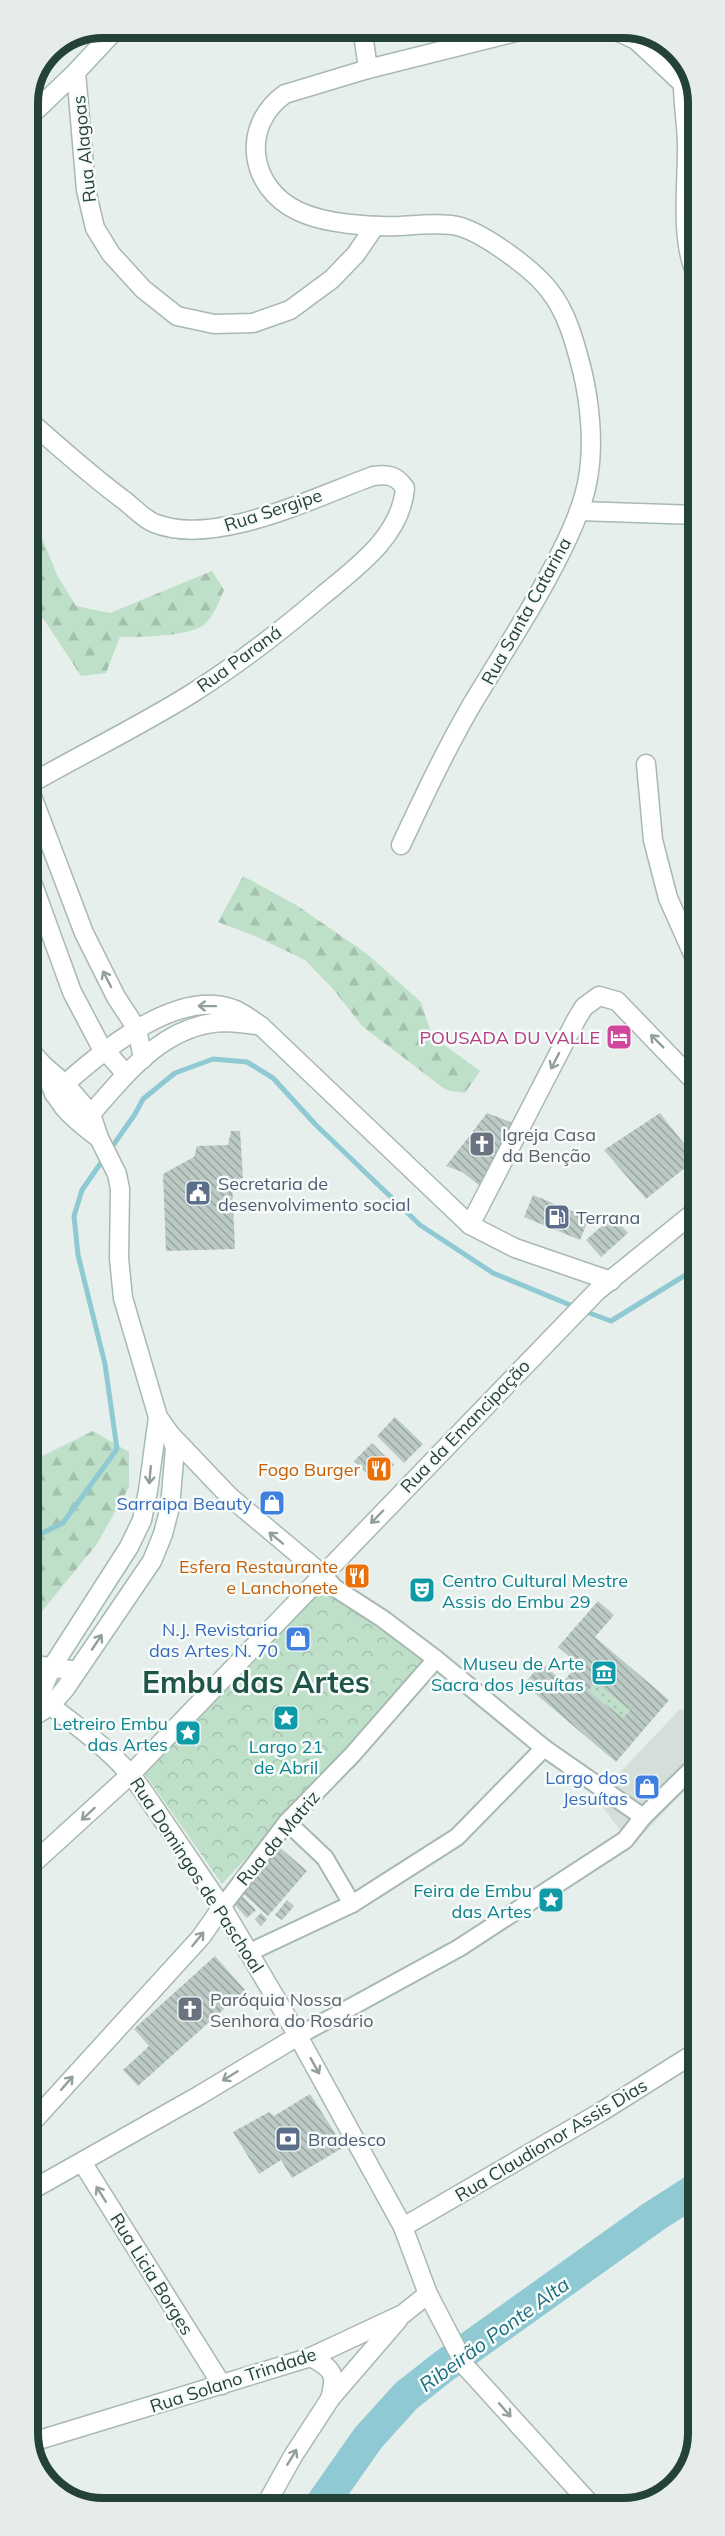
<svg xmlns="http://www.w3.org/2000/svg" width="725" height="2536" viewBox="0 0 725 2536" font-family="Mulish,sans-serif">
<defs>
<pattern id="grass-dots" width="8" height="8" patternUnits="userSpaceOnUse" patternTransform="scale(1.5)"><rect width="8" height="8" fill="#bfe0c8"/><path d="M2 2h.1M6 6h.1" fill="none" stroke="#a4c1ad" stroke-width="1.8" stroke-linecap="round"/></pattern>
<pattern id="forest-firs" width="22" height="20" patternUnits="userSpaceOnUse" patternTransform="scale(1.5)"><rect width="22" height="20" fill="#bfe0c8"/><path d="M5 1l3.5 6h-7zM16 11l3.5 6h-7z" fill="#a4c1ad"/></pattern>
<pattern id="park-crowns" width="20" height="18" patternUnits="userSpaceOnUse" patternTransform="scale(1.5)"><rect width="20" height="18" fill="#bfe0c8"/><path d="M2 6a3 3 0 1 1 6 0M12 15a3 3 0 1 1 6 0" fill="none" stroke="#a4c1ad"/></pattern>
<pattern id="building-back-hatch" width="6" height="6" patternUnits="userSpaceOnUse" patternTransform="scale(1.5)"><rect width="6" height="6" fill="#bbcac4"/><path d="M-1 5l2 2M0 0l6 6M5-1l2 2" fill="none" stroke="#98a6a0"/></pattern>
</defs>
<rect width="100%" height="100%" fill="#e6efeb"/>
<polygon fill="#d4dfda" points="680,1709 698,1718 698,1776 632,1846 596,1798"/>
<polygon fill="url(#grass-dots)" points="595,1682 630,1710 623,1718 588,1691"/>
<g fill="url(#forest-firs)">
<path d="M27,522L42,538L57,575L76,606L110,613L212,571L224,590C219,602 215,613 206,623C193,637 140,637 120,637L106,673L81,676L45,621L27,603Z"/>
<polygon points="243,876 296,905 366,953 421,1002 432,1036 480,1071 465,1093 446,1090 362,1026 334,990 305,960 255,936 218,922"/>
<polygon points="93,1431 129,1452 129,1487 97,1544 42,1611 28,1610 28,1463"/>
</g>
<polygon fill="url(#park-crowns)" points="321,1585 376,1620 426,1663 222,1884 145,1774"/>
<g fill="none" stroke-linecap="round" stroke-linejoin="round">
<g stroke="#8ec9d4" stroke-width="5">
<polyline points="584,1311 611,1321 684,1276"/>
<polyline points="28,1540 63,1523 117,1449 105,1364 78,1255 74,1216 82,1190 135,1114 143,1099 175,1073 213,1059 247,1062 273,1078 315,1124 420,1225 493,1273 575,1307"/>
</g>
<polyline stroke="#8ec9d4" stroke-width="33" points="319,2508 368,2438 406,2396 444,2366 653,2217 698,2188"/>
</g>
<g fill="url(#building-back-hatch)" fill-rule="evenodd">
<polygon points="487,1113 513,1123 480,1186 462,1172 446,1166"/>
<polygon points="660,1113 696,1159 646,1199 604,1150"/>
<polygon points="231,1131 240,1131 243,1178 232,1180 235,1249 166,1251 163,1174 194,1157 197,1146 228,1145"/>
<polygon points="533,1195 589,1218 580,1240 524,1217"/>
<polygon points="613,1216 628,1233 601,1257 586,1240"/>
<polygon points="395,1417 423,1444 404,1463 377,1436"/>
<polygon points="372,1443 394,1465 376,1482 354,1461"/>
<path d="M598,1601L614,1615L595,1637L669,1700L616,1762L524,1684L542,1663L563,1682L578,1664L558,1647ZM595,1682L630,1710L623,1718L588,1691Z"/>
<polygon points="278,1846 307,1871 268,1916 240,1891"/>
<polygon points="240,1894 256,1910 247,1918 232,1902"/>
<polygon points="287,1900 294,1906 282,1920 275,1915"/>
<polygon points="261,1913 267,1919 261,1926 255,1919"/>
<polygon points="215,1956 245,1990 138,2086 123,2070 149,2046 134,2029"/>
<polygon points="310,2094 344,2147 292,2178 281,2160 259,2174 233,2132 269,2112 274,2116"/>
</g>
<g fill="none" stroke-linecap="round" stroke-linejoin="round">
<g stroke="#a8b8b2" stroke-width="20">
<g id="pedestrian">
<polyline points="322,1574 335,1588 383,1619 436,1659 544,1748 643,1817"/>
<polyline points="287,1822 325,1858 352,1904"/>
<polyline points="222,1907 287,1822 353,1754 436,1659"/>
<polyline points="248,1953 352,1904 457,1837 544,1748"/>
<polyline points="298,2036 459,1948 625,1840 643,1817 698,1763"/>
</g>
</g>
<g stroke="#a8b8b2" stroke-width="21">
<g id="minor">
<polyline points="362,27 368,69"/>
<polyline points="610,28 636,40 682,83"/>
<path d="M683,63C681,90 686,116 687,142C688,179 679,243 697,275"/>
<polyline points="76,72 86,190 95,228 111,254 143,289 177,316 214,324 253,323 290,310 332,279 356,254 375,226"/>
<polyline points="27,119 76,72 118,27"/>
<path d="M27,419C59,447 91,476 125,501C134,508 144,519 154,523C214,548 315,497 373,476C388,474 396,475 405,488C401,536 357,567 322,596C281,631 237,665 191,694C138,727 82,754 28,785"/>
<polyline points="579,511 697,515"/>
<polyline points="646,764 653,840 668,898 697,963"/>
<polyline points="27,783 84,933 116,997 137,1029 143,1059"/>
<path d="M401,845C423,798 445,751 471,706C502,654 535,605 562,550C573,528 584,503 588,478C594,444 590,403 582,370C575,343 567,312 549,290C533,269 486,235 461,227C445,222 417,225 400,226C370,227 325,224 298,211C249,188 240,126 285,94L368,69L536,27"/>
<polyline points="28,871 72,992 100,1045 126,1074"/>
<path d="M54,1094C94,1057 175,987 233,1009C242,1012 252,1020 261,1026L470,1225L515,1248L611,1281"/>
<path d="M82,1124C121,1081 160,1024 224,1022C234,1022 246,1024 256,1025"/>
<polyline points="470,1225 576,1020 584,1007 599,996 617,1001 697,1084"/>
<polyline points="170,1434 230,1497 322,1574"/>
<polyline points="28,1664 77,1671"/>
<path d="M38,1696C76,1726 115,1751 143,1791L222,1907L298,2036L403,2227L428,2294L466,2367L594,2508"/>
<polyline points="28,2127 201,1937 222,1907"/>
<polyline points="82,2162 222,2385"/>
<polyline points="28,2192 200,2095 298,2036"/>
<polyline points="403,2227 601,2112 698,2051"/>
<path d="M311,2357C333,2369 337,2374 330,2399"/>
<polyline points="29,2443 311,2357 403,2314 428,2294"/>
<polyline points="264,2508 293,2456 330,2399 398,2320"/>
</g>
</g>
<g stroke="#a8b8b2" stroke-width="21">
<polyline id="tertiary" points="28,1868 131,1774 597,1291 697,1210"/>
</g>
<g stroke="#a4bbb3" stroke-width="21">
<g id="secondary">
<polyline points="28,1048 43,1065 65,1084 91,1114 99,1138 117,1174 120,1189 119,1258 123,1298 158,1417 170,1434 175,1448 170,1507 163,1534 152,1561 65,1689 50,1706 28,1720"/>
<path d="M43,1065C54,1102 68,1115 99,1138"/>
<polyline points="29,1720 52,1667 129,1547 142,1520 148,1491 158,1417"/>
</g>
</g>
<use href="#pedestrian" stroke="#fff" stroke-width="16"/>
<use href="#minor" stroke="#fff" stroke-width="18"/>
<use href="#tertiary" stroke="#fff" stroke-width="18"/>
<use href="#secondary" stroke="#fff" stroke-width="18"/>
</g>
<defs><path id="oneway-shaft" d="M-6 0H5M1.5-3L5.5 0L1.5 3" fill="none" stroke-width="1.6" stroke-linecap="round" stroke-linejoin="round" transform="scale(1.5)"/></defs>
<g stroke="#92a09c">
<use href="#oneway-shaft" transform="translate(107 979) rotate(-117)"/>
<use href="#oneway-shaft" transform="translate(207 1006) rotate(-179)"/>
<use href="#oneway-shaft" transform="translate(657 1041) rotate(-135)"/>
<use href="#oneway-shaft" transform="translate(555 1061) rotate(117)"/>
<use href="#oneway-shaft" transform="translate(150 1475) rotate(95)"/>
<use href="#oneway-shaft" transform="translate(377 1517) rotate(134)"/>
<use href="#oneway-shaft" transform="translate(276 1538) rotate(-141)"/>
<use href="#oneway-shaft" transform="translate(97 1642) rotate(-56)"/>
<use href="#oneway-shaft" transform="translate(88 1814) rotate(137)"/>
<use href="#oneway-shaft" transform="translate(198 1939) rotate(-51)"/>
<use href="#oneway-shaft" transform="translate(315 2066) rotate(61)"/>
<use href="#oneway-shaft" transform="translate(230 2076) rotate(148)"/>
<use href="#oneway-shaft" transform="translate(67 2083) rotate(-49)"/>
<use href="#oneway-shaft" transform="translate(101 2194) rotate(-122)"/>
<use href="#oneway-shaft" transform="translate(505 2410) rotate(49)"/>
<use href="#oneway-shaft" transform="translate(292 2457) rotate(-59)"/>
</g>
<defs>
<g id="hotel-square" transform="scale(1.35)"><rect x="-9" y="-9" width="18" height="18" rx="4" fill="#d1479c" stroke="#f7fbf9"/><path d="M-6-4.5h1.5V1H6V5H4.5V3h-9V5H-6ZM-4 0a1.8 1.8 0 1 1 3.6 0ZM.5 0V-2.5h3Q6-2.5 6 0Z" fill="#fff"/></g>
<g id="church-square" transform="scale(1.35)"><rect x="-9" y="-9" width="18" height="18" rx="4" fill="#6b7280" stroke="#f7fbf9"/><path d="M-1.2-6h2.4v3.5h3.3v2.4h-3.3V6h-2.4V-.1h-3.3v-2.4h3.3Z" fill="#fff"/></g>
<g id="civic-square" transform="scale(1.35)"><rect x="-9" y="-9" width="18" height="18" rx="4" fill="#5c6f8a" stroke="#f7fbf9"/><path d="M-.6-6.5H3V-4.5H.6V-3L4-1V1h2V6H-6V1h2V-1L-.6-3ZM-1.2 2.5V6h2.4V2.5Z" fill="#fff"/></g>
<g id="fuel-square" transform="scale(1.35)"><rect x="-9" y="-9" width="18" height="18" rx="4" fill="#5c6f8a" stroke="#f7fbf9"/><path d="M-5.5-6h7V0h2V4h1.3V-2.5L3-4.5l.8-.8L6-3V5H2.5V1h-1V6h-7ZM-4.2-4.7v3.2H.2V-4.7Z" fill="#fff"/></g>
<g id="restaurant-square" transform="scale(1.35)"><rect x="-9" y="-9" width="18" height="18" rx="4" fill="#e8710a" stroke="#f7fbf9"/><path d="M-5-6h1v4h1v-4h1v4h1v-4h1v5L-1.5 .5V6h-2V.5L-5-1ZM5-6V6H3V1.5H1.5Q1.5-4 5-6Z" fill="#fff"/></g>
<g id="shop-square" transform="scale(1.35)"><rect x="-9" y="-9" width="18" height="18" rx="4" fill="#3f7fe0" stroke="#f7fbf9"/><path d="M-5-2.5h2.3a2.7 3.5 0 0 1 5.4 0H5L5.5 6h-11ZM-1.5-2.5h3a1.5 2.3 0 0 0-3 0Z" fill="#fff"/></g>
<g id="theatre-square" transform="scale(1.35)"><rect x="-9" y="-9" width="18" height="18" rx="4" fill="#0f9aa8" stroke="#f7fbf9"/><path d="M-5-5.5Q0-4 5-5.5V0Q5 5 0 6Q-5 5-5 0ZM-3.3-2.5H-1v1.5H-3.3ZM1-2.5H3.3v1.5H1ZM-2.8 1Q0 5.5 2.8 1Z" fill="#fff"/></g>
<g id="museum-square" transform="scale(1.35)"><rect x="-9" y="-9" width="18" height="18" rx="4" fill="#0f9aa8" stroke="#f7fbf9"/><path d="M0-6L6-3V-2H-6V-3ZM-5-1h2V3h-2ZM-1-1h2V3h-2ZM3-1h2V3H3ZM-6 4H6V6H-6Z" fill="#fff"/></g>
<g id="sight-square" transform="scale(1.35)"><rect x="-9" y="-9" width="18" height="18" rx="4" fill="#0f9aa8" stroke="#f7fbf9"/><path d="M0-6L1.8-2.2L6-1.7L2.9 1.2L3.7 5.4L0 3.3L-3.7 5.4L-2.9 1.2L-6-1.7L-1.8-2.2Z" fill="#fff"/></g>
<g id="bank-square" transform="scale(1.35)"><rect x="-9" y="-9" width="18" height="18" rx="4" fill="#5c6f8a" stroke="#f7fbf9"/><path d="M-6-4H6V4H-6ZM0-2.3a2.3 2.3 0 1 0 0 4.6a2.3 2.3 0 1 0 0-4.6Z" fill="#fff"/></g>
</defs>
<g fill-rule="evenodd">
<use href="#hotel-square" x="619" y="1037"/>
<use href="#church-square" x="482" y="1144"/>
<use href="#civic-square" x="198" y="1193"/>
<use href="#fuel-square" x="557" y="1217"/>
<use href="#restaurant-square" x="379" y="1469"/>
<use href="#shop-square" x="272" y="1503"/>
<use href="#restaurant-square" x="357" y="1576"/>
<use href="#theatre-square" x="422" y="1590"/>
<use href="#shop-square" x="298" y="1639"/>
<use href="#museum-square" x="604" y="1673"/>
<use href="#sight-square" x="286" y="1718"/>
<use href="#sight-square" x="188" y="1733"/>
<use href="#shop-square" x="647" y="1787"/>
<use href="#sight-square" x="551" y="1900"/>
<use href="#church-square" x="190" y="2009"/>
<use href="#bank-square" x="288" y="2139"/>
</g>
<g text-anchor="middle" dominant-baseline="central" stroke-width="5" stroke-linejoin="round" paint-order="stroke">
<g font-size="18" fill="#24423a" stroke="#f7fbf9">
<text transform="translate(84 149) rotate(-96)">Rua Alagoas</text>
<text transform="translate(273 510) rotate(-18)">Rua Sergipe</text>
<text transform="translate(526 611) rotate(-61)">Rua Santa Catarina</text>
<text transform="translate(239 659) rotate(-36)">Rua Paraná</text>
<text transform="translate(465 1426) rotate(-46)">Rua da Emancipação</text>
<text transform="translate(278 1838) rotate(-50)">Rua da Matriz</text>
<text transform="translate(197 1875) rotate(57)">Rua Domingos de Paschoal</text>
<text transform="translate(551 2140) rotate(-31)">Rua Claudionor Assis Dias</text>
<text transform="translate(152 2274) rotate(58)">Rua Licia Borges</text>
<text transform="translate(233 2380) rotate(-18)">Rua Solano Trindade</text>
</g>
<g font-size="18" fill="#b23c85" stroke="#f7fbf9" text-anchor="end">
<text x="600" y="1037">POUSADA DU VALLE</text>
</g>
<g font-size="18" fill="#5b616d" stroke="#f7fbf9" text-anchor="start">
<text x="502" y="1134">Igreja Casa<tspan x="502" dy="21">da Benção</tspan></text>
<text x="210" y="1999">Paróquia Nossa<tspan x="210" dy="21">Senhora do Rosário</tspan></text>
</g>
<g font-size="18" fill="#4e5e75" stroke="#f7fbf9" text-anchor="start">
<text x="218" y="1183">Secretaria de<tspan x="218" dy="21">desenvolvimento social</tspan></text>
<text x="576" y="1217">Terrana</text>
<text x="308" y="2139">Bradesco</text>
</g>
<g font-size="18" fill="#c56008" stroke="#f7fbf9" text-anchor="end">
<text x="360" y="1469">Fogo Burger</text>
<text x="338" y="1566">Esfera Restaurante<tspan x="338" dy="21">e Lanchonete</tspan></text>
</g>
<g font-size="18" fill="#366cbe" stroke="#f7fbf9" text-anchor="end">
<text x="252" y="1503">Sarraipa Beauty</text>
<text x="278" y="1629">N.J. Revistaria<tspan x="278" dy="21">das Artes N. 70</tspan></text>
<text x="628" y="1777">Largo dos<tspan x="628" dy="21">Jesuítas</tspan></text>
</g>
<g font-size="18" fill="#0d838f" stroke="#f7fbf9" text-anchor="end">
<text x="442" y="1580" text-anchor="start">Centro Cultural Mestre<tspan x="442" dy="21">Assis do Embu 29</tspan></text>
<text x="584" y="1663">Museu de Arte<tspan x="584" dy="21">Sacra dos Jesuítas</tspan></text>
<text x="168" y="1723">Letreiro Embu<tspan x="168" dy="21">das Artes</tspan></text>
<text x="286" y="1746" text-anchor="middle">Largo 21<tspan x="286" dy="21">de Abril</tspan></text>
<text x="532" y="1890">Feira de Embu<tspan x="532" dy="21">das Artes</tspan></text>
</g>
<g font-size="20" font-style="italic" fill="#1c6f80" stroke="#f7fbf9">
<text transform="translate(494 2334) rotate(-36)">Ribeirão Ponte Alta</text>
</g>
<g font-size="30" font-weight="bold" fill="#1f5548" stroke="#f7fbf9">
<text x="256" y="1682">Embu das Artes</text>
</g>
</g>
<path d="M0 0H725V2536H0ZM103 38H623A65 65 0 0 1 688 103V2433A65 65 0 0 1 623 2498H103A65 65 0 0 1 38 2433V103A65 65 0 0 1 103 38Z" fill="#e6ecea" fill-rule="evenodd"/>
<path fill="none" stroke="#24423a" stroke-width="8" d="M103 38H623A65 65 0 0 1 688 103V2433A65 65 0 0 1 623 2498H103A65 65 0 0 1 38 2433V103A65 65 0 0 1 103 38Z"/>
</svg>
